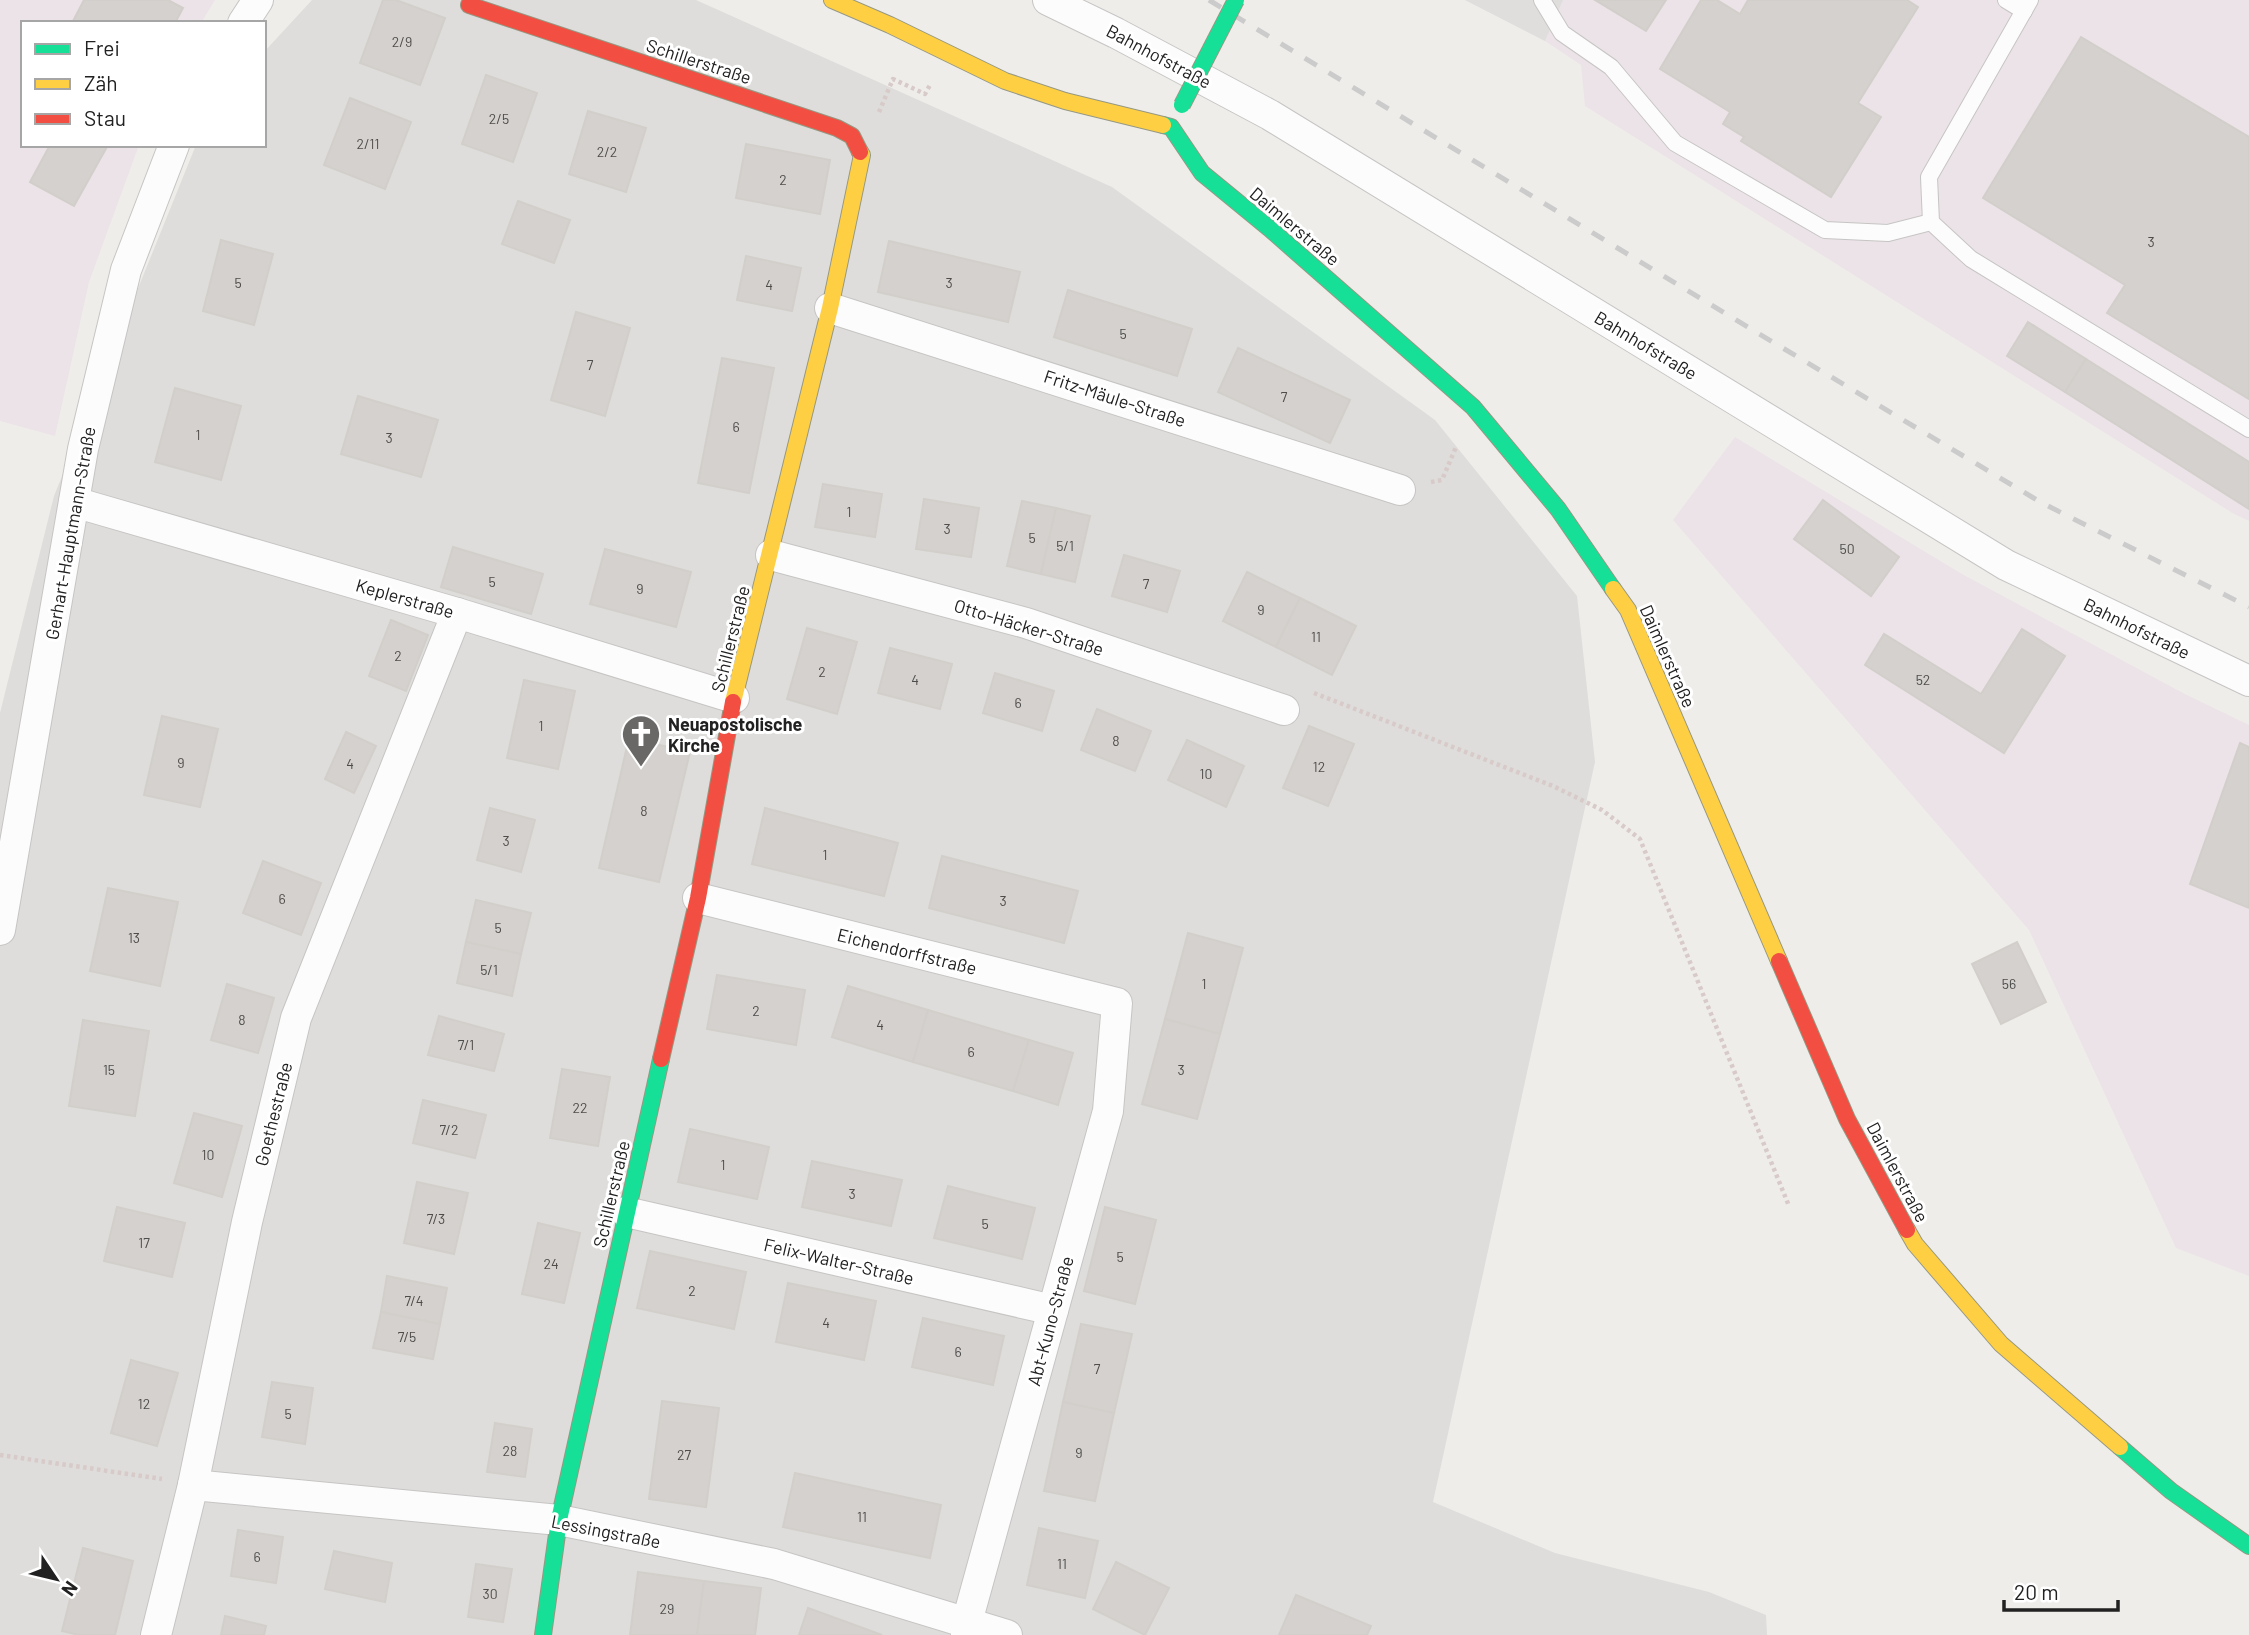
<svg xmlns="http://www.w3.org/2000/svg" width="2249" height="1635" viewBox="0 0 2249 1635" font-family="Barlow,sans-serif">
<rect width="100%" height="100%" fill="#efedea"/>
<polygon fill="#dedddb" points="312,0 696,0 1112,187 1435,420 1577,596 1595,762 1433,1502 1555,1553 1709,1592 1766,1615 1767,1635 0,1635 0,713 54,496 196,145 264,145 264,52"/>
<g fill="#ece3e8">
<polygon points="0,0 215,0 201,23 23,23 23,145 139,145 89,282 55,436 0,421"/>
<polygon points="1465,0 2249,0 2249,521 2234,514 1585,106 1581,65 1545,41"/>
<polygon points="1735,437 1962,574 2183,693 2249,725 2249,1276 2176,1248 2029,930 1673,520"/>
</g>
<polygon fill="#dfdedd" points="1465,0 1563,0 1545,41"/>
<g fill="#d4d1ce" stroke="#d2cfcb" stroke-width="2">
<polygon points="84,0 168,0 183,8 175,23 72,23"/>
<polygon points="383,0 396,0 445,18 420,85 360,63"/>
<polygon points="1595,0 1666,0 1646,31"/>
<polygon points="1701,0 1717,0 1740,14 1748,0 1907,0 1918,7 1858,103 1881,117 1831,197 1741,141 1744,137 1723,124 1730,112 1660,69"/>
<polygon points="2081,37 2249,137 2249,399 2107,313 2125,285 1983,198"/>
<polygon points="486,75 537,93 513,162 462,144"/>
<polygon points="350,98 411,122 385,189 324,165"/>
<polygon points="588,111 646,128 626,192 569,174"/>
<polygon points="746,144 830,160 820,214 736,198"/>
<polygon points="50,145 108,145 74,206 30,182"/>
<polygon points="518,201 570,220 554,263 502,244"/>
<polygon points="221,240 273,254 254,325 203,311"/>
<polygon points="889,241 1020,272 1008,322 878,292"/>
<polygon points="746,256 801,268 792,311 737,300"/>
<polygon points="1068,290 1192,329 1177,376 1054,337"/>
<polygon points="576,312 630,328 605,416 551,400"/>
<polygon points="2028,322 2086,359 2065,392 2007,356"/>
<polygon points="1238,348 1350,400 1330,443 1218,392"/>
<polygon points="722,358 774,368 749,493 698,483"/>
<polygon points="2086,359 2249,462 2249,509 2065,392"/>
<polygon points="175,388 241,406 221,480 155,462"/>
<polygon points="358,396 438,420 421,477 341,454"/>
<polygon points="823,484 882,494 875,537 815,527"/>
<polygon points="924,499 979,508 971,557 916,549"/>
<polygon points="1823,500 1899,557 1871,596 1794,539"/>
<polygon points="1022,501 1056,508 1041,574 1007,566"/>
<polygon points="1056,508 1090,516 1075,582 1041,574"/>
<polygon points="453,547 543,574 531,614 441,587"/>
<polygon points="605,549 691,572 676,627 590,604"/>
<polygon points="1124,555 1180,571 1167,612 1112,596"/>
<polygon points="1247,572 1300,598 1276,647 1223,621"/>
<polygon points="1300,598 1356,626 1332,675 1276,647"/>
<polygon points="391,620 428,635 406,691 369,676"/>
<polygon points="807,628 857,642 837,714 787,699"/>
<polygon points="2022,629 2065,656 2004,753 1865,665 1884,634 1981,694"/>
<polygon points="890,648 952,664 940,709 878,693"/>
<polygon points="995,673 1054,691 1042,731 983,713"/>
<polygon points="524,680 575,691 558,769 507,758"/>
<polygon points="1097,709 1151,731 1135,771 1081,750"/>
<polygon points="162,716 218,729 200,807 144,795"/>
<polygon points="1309,726 1354,744 1328,806 1283,788"/>
<polygon points="346,732 376,746 354,793 325,779"/>
<polygon points="629,738 690,752 659,882 599,868"/>
<polygon points="1187,740 1244,766 1226,807 1168,780"/>
<polygon points="2240,743 2249,747 2249,908 2190,884"/>
<polygon points="490,808 535,820 521,872 477,860"/>
<polygon points="765,808 898,843 884,896 752,864"/>
<polygon points="942,856 1078,891 1064,943 929,908"/>
<polygon points="263,861 321,883 301,935 243,913"/>
<polygon points="108,888 178,902 160,986 90,971"/>
<polygon points="476,900 531,913 521,954 466,942"/>
<polygon points="1188,933 1243,948 1220,1034 1165,1019"/>
<polygon points="466,942 521,954 512,996 457,983"/>
<polygon points="2017,942 2046,1002 2001,1024 1972,964"/>
<polygon points="717,975 805,990 796,1045 707,1029"/>
<polygon points="227,984 274,998 258,1053 211,1040"/>
<polygon points="848,986 928,1010 913,1062 832,1037"/>
<polygon points="928,1010 1029,1040 1013,1091 913,1062"/>
<polygon points="439,1016 504,1034 494,1071 428,1055"/>
<polygon points="1165,1019 1220,1034 1197,1119 1142,1104"/>
<polygon points="83,1020 149,1031 135,1116 69,1106"/>
<polygon points="1029,1040 1073,1053 1058,1105 1013,1091"/>
<polygon points="562,1069 610,1077 598,1146 550,1138"/>
<polygon points="423,1100 486,1115 475,1158 413,1143"/>
<polygon points="194,1113 242,1126 222,1197 174,1183"/>
<polygon points="690,1129 769,1147 757,1199 678,1182"/>
<polygon points="812,1161 902,1180 891,1226 802,1207"/>
<polygon points="417,1182 468,1193 454,1254 404,1243"/>
<polygon points="948,1186 1035,1208 1022,1259 934,1238"/>
<polygon points="117,1207 185,1223 172,1277 104,1261"/>
<polygon points="1105,1207 1156,1220 1135,1304 1084,1291"/>
<polygon points="538,1223 580,1233 564,1303 522,1294"/>
<polygon points="650,1251 746,1272 734,1329 637,1308"/>
<polygon points="387,1276 447,1288 440,1324 381,1312"/>
<polygon points="788,1283 876,1301 864,1360 776,1342"/>
<polygon points="381,1312 440,1324 433,1359 373,1348"/>
<polygon points="923,1318 1004,1336 993,1385 912,1367"/>
<polygon points="1081,1324 1132,1334 1114,1413 1063,1402"/>
<polygon points="131,1360 178,1373 157,1446 111,1433"/>
<polygon points="272,1382 313,1388 305,1444 262,1437"/>
<polygon points="662,1401 719,1408 706,1507 649,1499"/>
<polygon points="1063,1402 1114,1413 1095,1501 1044,1491"/>
<polygon points="495,1423 532,1429 525,1477 487,1472"/>
<polygon points="795,1473 941,1505 930,1558 783,1527"/>
<polygon points="1039,1528 1098,1541 1085,1598 1027,1585"/>
<polygon points="238,1530 283,1537 276,1583 231,1576"/>
<polygon points="83,1548 133,1561 115,1635 79,1635 62,1631"/>
<polygon points="334,1551 392,1563 385,1602 325,1589"/>
<polygon points="1116,1562 1169,1588 1145,1635 1093,1609"/>
<polygon points="476,1564 512,1569 503,1622 468,1617"/>
<polygon points="638,1572 704,1581 697,1635 630,1635"/>
<polygon points="704,1581 761,1588 755,1635 697,1635"/>
<polygon points="1296,1595 1371,1626 1367,1635 1279,1635"/>
<polygon points="808,1608 882,1635 799,1635"/>
<polygon points="225,1616 266,1626 264,1635 221,1635"/>
</g>
<g fill="none" stroke-linecap="round" stroke-linejoin="round">
<g stroke="#c6c5c4" stroke-width="18">
<g id="lane">
<polyline points="1542,0 1562,33 1611,67 1675,143 1825,230 1888,233 1931,222"/>
<polyline points="2006,0 2024,11"/>
<polyline points="2030,0 1929,177 1931,222 1971,259 2249,429"/>
</g>
</g>
<g stroke="#c6c5c4" stroke-width="32">
<g id="street">
<polyline points="1048,0 1116,33 1270,115 2006,565 2249,681"/>
<polyline points="243,23 258,0"/>
<polyline points="830,308 1400,490"/>
<polyline points="74,502 457,613 734,698"/>
<polyline points="771,555 1026,623 1284,710"/>
<polyline points="698,898 1117,1003 1108,1111 967,1622 966,1635"/>
<polyline points="0,930 83,449 126,270 174,145"/>
<polyline points="626,1212 1053,1310"/>
<polyline points="193,1485 559,1520 774,1564 1007,1635"/>
<polyline points="156,1635 193,1485 247,1222 296,1018 457,613"/>
</g>
</g>
<g stroke="#969882" stroke-width="18">
<g id="fast">
<polyline points="1163,125 1171,127 1202,173 1269,228 1473,407 1558,509 1613,589"/>
<polyline points="2120,1447 2171,1491 2249,1546"/>
<polyline points="543,1635 559,1520 661,1059"/>
</g>
</g>
<g stroke="#969882" stroke-width="18">
<g id="slow">
<polyline points="832,0 890,25 1005,81 1065,101 1163,125"/>
<polyline points="1613,589 1628,610 1779,961"/>
<polyline points="733,702 830,308 862,155 860,152"/>
<polyline points="1907,1230 1915,1244 2001,1344 2120,1447"/>
</g>
</g>
<g stroke="#969882" stroke-width="18">
<g id="jam">
<polyline points="469,5 837,128 852,136 860,152"/>
<polyline points="1779,961 1847,1119 1907,1230"/>
<polyline points="661,1059 698,898 733,702"/>
</g>
</g>
<g stroke="#d7cac8" stroke-width="4.5" stroke-dasharray="3.5 3.5" stroke-linecap="butt">
<polyline points="879,112 893,79 925,94 930,85"/>
<polyline points="1431,482 1442,480 1456,447"/>
<polyline points="1314,693 1553,786 1602,810 1640,839 1789,1206"/>
<polyline points="0,1455 162,1479"/>
</g>
<use href="#lane" stroke="#fdfcfc" stroke-width="16"/>
<use href="#street" stroke="#fdfcfc" stroke-width="30"/>
<use href="#fast" stroke="#16e098" stroke-width="16"/>
<use href="#slow" stroke="#ffcf43" stroke-width="16"/>
<use href="#jam" stroke="#f24e42" stroke-width="16"/>
<polyline stroke="#cbcbcb" stroke-width="5" stroke-dasharray="14 14" stroke-linecap="butt" points="1209,0 1751,329 2042,503 2249,607"/>
<g stroke="#969882" stroke-width="18" stroke-linecap="butt">
<polyline id="fast-bridge" points="1182,105 1236,0"/>
</g>
<use href="#fast-bridge" stroke="#16e098" stroke-width="16"/>
</g>
<defs>
<g id="church-pin" transform="scale(2.0125)"><path d="M0 17L-7.5 6A9.5 9.5 0 1 1 7.5 6Z" fill="#696867" stroke="#fff"/><path d="M-1.2-6h2.4v3.5h3.3v2.4h-3.3V6h-2.4V-.1h-3.3v-2.4h3.3Z" fill="#fff"/></g>
</defs>
<g fill-rule="evenodd">
<use href="#church-pin" x="641" y="734"/>
</g>
<g text-anchor="middle" dominant-baseline="central" stroke-width="6" stroke-linejoin="round" paint-order="stroke">
<g font-size="14" fill="#4e4d4c">
<text x="402" y="41">2/9</text>
<text x="499" y="118">2/5</text>
<text x="368" y="143">2/11</text>
<text x="607" y="151">2/2</text>
<text x="783" y="179">2</text>
<text x="2151" y="241">3</text>
<text x="238" y="282">5</text>
<text x="949" y="282">3</text>
<text x="769" y="284">4</text>
<text x="1123" y="333">5</text>
<text x="590" y="364">7</text>
<text x="1284" y="396">7</text>
<text x="736" y="426">6</text>
<text x="198" y="434">1</text>
<text x="389" y="437">3</text>
<text x="849" y="511">1</text>
<text x="947" y="528">3</text>
<text x="1032" y="537">5</text>
<text x="1065" y="545">5/1</text>
<text x="1847" y="548">50</text>
<text x="492" y="581">5</text>
<text x="1146" y="583">7</text>
<text x="640" y="588">9</text>
<text x="1261" y="609">9</text>
<text x="1316" y="636">11</text>
<text x="398" y="655">2</text>
<text x="822" y="671">2</text>
<text x="915" y="679">4</text>
<text x="1923" y="679">52</text>
<text x="1018" y="702">6</text>
<text x="541" y="725">1</text>
<text x="1116" y="740">8</text>
<text x="181" y="762">9</text>
<text x="350" y="763">4</text>
<text x="1319" y="766">12</text>
<text x="1206" y="773">10</text>
<text x="644" y="810">8</text>
<text x="506" y="840">3</text>
<text x="825" y="854">1</text>
<text x="282" y="898">6</text>
<text x="1003" y="900">3</text>
<text x="498" y="927">5</text>
<text x="134" y="937">13</text>
<text x="489" y="969">5/1</text>
<text x="1204" y="983">1</text>
<text x="2009" y="983">56</text>
<text x="756" y="1010">2</text>
<text x="242" y="1019">8</text>
<text x="880" y="1024">4</text>
<text x="466" y="1044">7/1</text>
<text x="971" y="1051">6</text>
<text x="109" y="1069">15</text>
<text x="1181" y="1069">3</text>
<text x="580" y="1107">22</text>
<text x="449" y="1129">7/2</text>
<text x="208" y="1154">10</text>
<text x="723" y="1164">1</text>
<text x="852" y="1193">3</text>
<text x="436" y="1218">7/3</text>
<text x="985" y="1223">5</text>
<text x="144" y="1242">17</text>
<text x="1120" y="1256">5</text>
<text x="551" y="1263">24</text>
<text x="692" y="1290">2</text>
<text x="414" y="1300">7/4</text>
<text x="826" y="1322">4</text>
<text x="407" y="1336">7/5</text>
<text x="958" y="1351">6</text>
<text x="1097" y="1368">7</text>
<text x="144" y="1403">12</text>
<text x="288" y="1413">5</text>
<text x="510" y="1450">28</text>
<text x="1079" y="1452">9</text>
<text x="684" y="1454">27</text>
<text x="862" y="1516">11</text>
<text x="257" y="1556">6</text>
<text x="1062" y="1563">11</text>
<text x="490" y="1593">30</text>
<text x="667" y="1608">29</text>
</g>
<g font-size="18" fill="#212121" stroke="#fff">
<text transform="translate(1159 56) rotate(28)">Bahnhofstraße</text>
<text transform="translate(699 61) rotate(18)">Schillerstraße</text>
<text transform="translate(1295 226) rotate(40)">Daimlerstraße</text>
<text transform="translate(1646 345) rotate(31)">Bahnhofstraße</text>
<text transform="translate(1115 398) rotate(18)">Fritz-Mäule-Straße</text>
<text transform="translate(70 533) rotate(-80)">Gerhart-Hauptmann-Straße</text>
<text transform="translate(405 598) rotate(16)">Keplerstraße</text>
<text transform="translate(1029 627) rotate(17)">Otto-Häcker-Straße</text>
<text transform="translate(2137 628) rotate(26)">Bahnhofstraße</text>
<text transform="translate(730 639) rotate(-76)">Schillerstraße</text>
<text transform="translate(1668 656) rotate(66)">Daimlerstraße</text>
<text transform="translate(907 951) rotate(14)">Eichendorffstraße</text>
<text transform="translate(273 1114) rotate(-76)">Goethestraße</text>
<text transform="translate(1898 1172) rotate(62)">Daimlerstraße</text>
<text transform="translate(611 1194) rotate(-77)">Schillerstraße</text>
<text transform="translate(839 1261) rotate(13)">Felix-Walter-Straße</text>
<text transform="translate(1050 1321) rotate(-75)">Abt-Kuno-Straße</text>
<text transform="translate(606 1531) rotate(11)">Lessingstraße</text>
</g>
<g font-size="18" font-weight="bold" fill="#212121" stroke="#fff" text-anchor="start">
<text x="668" y="724">Neuapostolische<tspan x="668" dy="21">Kirche</tspan></text>
</g>
</g>
<rect x="21" y="21" width="245" height="126" fill="#ffffff" stroke="#a6a6a6" stroke-width="2"/>
<rect x="35" y="44" width="35" height="10" fill="#16e098" stroke="#a6a6a6" stroke-width="2"/>
<text x="84" y="56" font-size="21" fill="#212121">Frei</text>
<rect x="35" y="79" width="35" height="10" fill="#ffcf43" stroke="#a6a6a6" stroke-width="2"/>
<text x="84" y="91" font-size="21" fill="#212121">Zäh</text>
<rect x="35" y="114" width="35" height="10" fill="#f24e42" stroke="#a6a6a6" stroke-width="2"/>
<text x="84" y="126" font-size="21" fill="#212121">Stau</text>
<g transform="translate(56 1579) rotate(125)" stroke="#ffffff" stroke-width="5" paint-order="stroke">
<path d="M0-5L12 26L0 18L-12 26Z" fill="#212121"/>
<text y="-10" font-size="19" font-weight="bold" text-anchor="middle" fill="#212121">N</text>
</g>
<path d="M2004 1600v10h114v-10" fill="none" stroke="#212121" stroke-width="3.5"/>
<text x="2014" y="1600" font-size="21" fill="#212121" stroke="#ffffff" stroke-width="5" paint-order="stroke">20 m</text>
</svg>
